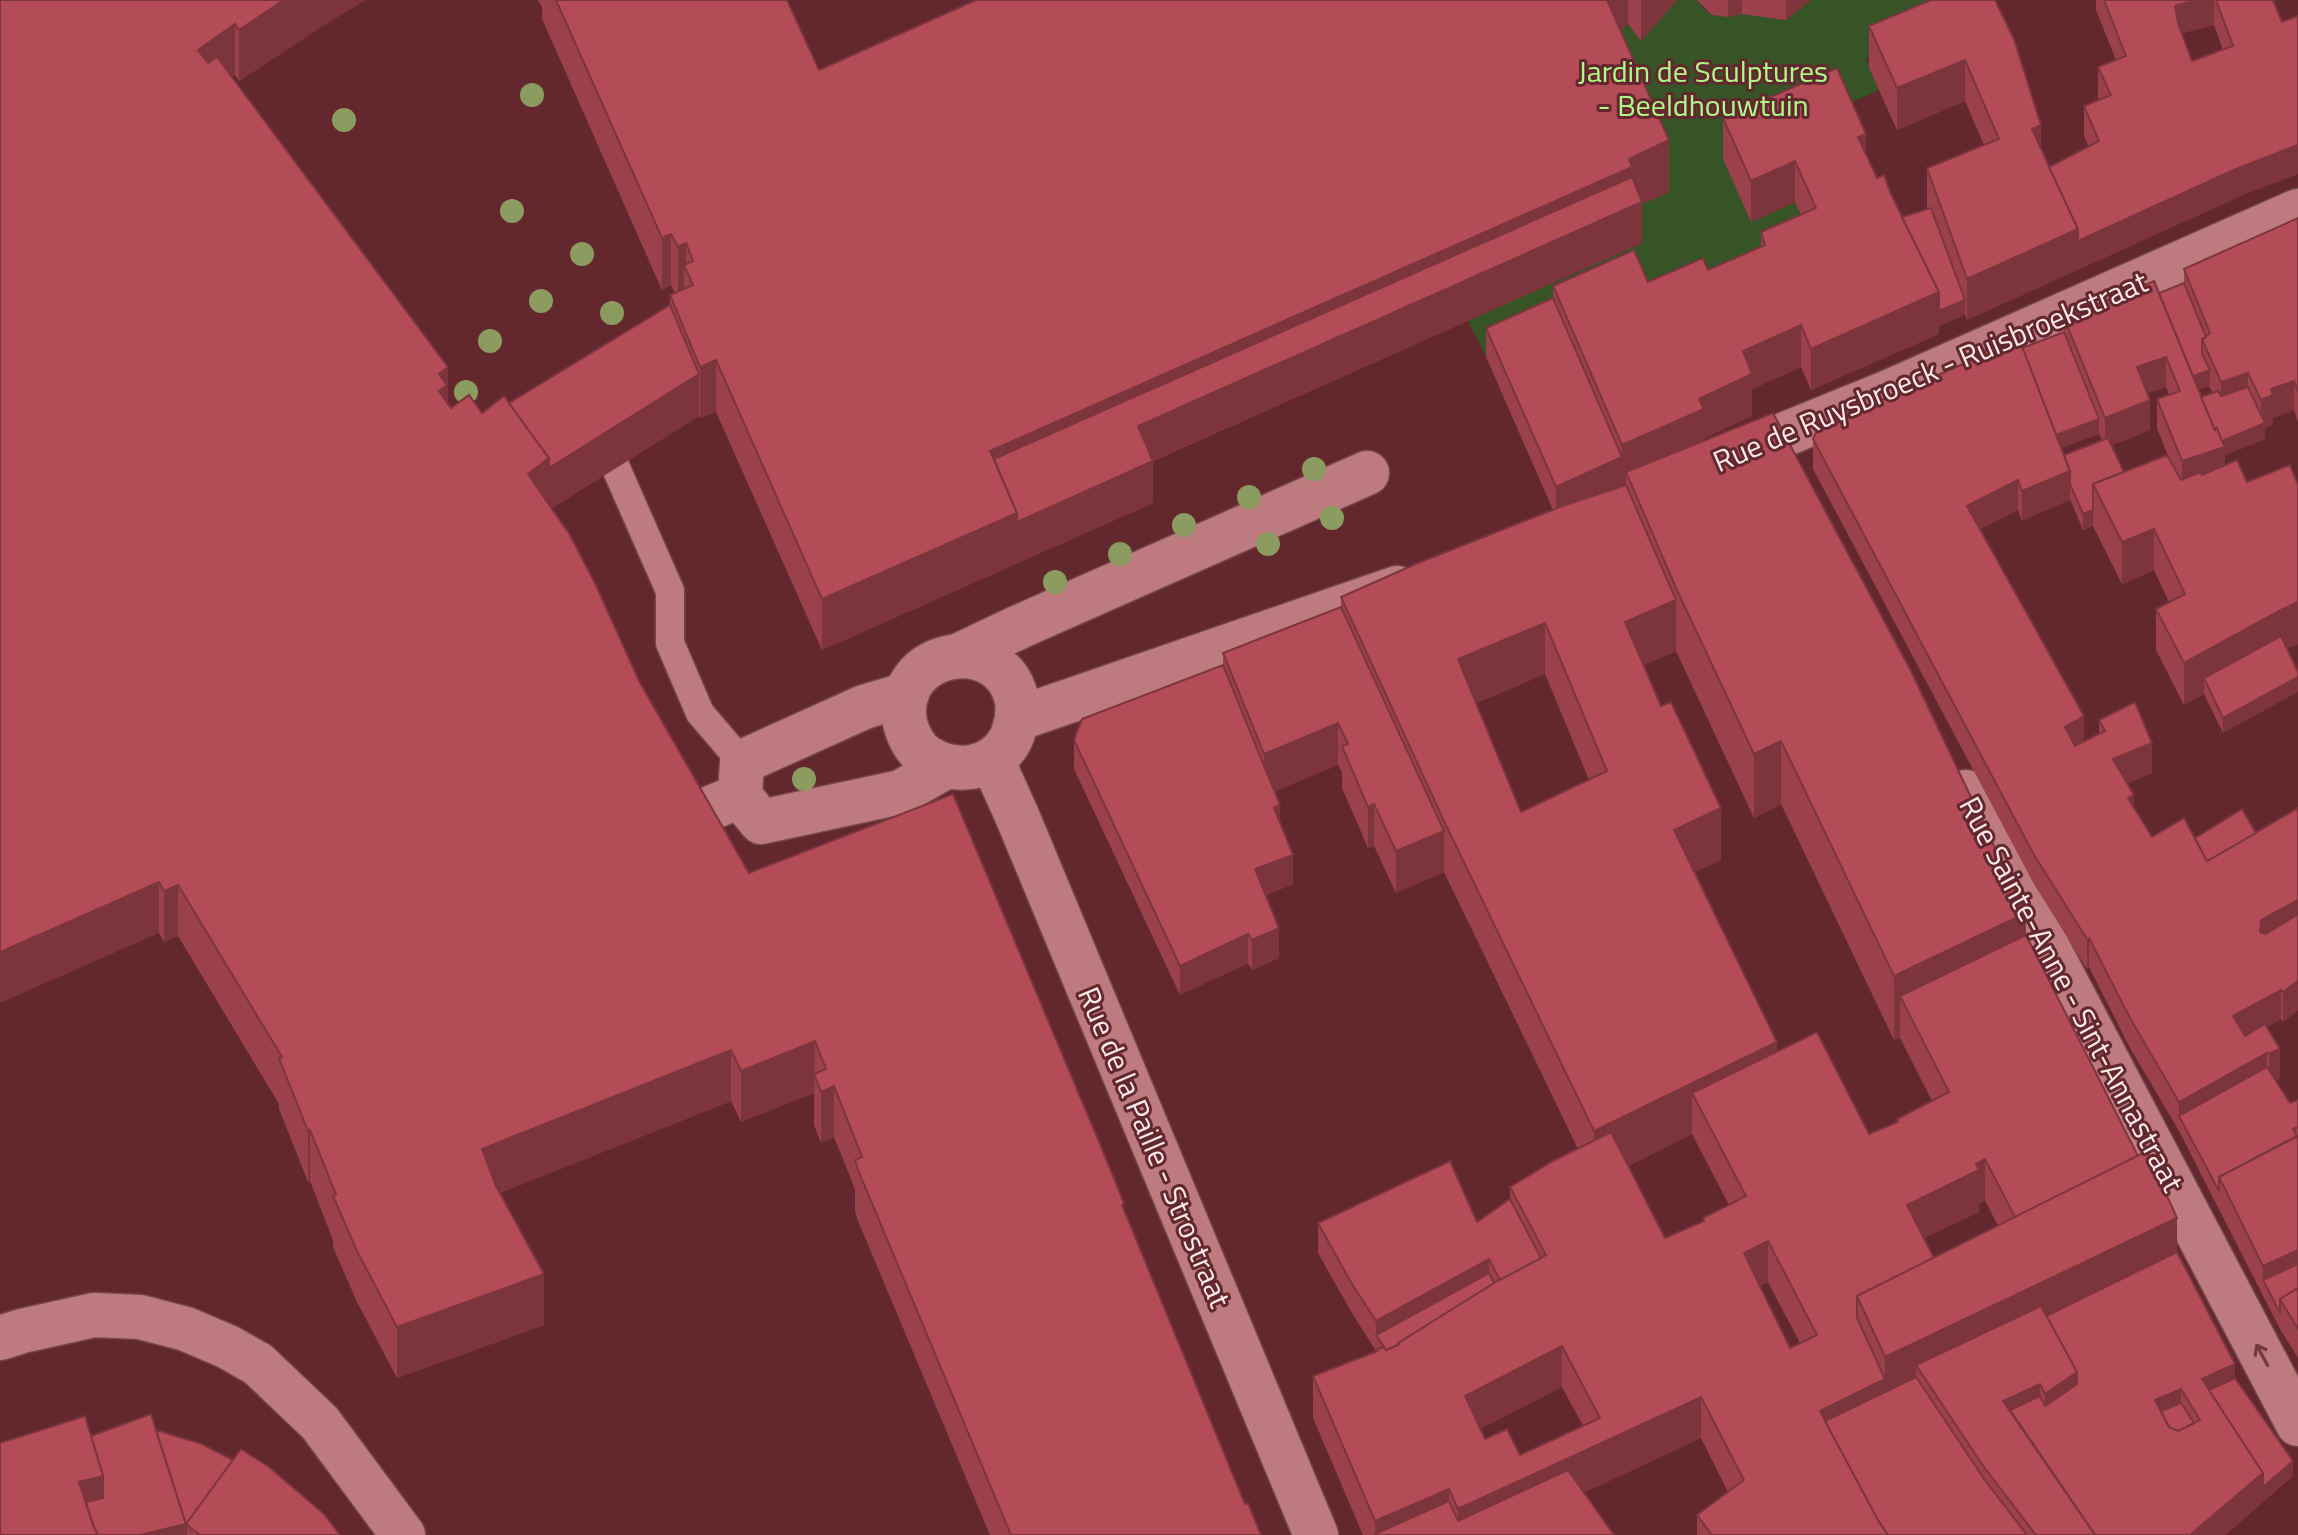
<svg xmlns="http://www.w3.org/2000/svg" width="2298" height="1535" viewBox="0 0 2298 1535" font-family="'Titillium Web',sans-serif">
<rect width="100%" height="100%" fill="#62282e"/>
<path fill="#365426" d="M1677,0H1697C1712,24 1723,14 1745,14C1758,15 1772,18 1785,20L1811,0H1942L1866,59L1879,90L1837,109L1751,222L1795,202L1816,250L1634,292L1486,357L1468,321L1642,243L1603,42L1628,24L1642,40Z"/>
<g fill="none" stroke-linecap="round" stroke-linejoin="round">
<g stroke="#75454d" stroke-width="31">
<polyline id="lane" points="616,468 670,591 670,643 700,713 742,762"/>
</g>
<g stroke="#75454d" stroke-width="47">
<g id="street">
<polyline points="1729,457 1884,394 2298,211"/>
<polyline points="960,655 1019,627 1367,473"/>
<path d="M1017,719C1017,713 1018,707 1017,701C1003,630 892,648 905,723C908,736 916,751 928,758C955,774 991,771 1009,742C1013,736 1015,726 1017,719L1397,588"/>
<polyline points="992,760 1018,818 1316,1535"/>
<polyline points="1966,792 2298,1424"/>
<polyline points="740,796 742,762 864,707 907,694"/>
<polyline points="688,817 740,796 761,822 901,792 945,767"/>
<polyline points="0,1338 22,1331 94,1315 140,1317 186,1329 228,1347 258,1364 320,1423 403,1535"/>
</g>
</g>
<use href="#lane" stroke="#be7b7f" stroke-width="28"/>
<use href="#street" stroke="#be7b7f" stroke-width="44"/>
</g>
<g fill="#8c9b60">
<circle cx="532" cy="95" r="12"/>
<circle cx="344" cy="120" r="12"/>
<circle cx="512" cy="211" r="12"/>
<circle cx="582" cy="254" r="12"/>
<circle cx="541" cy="301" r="12"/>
<circle cx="612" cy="313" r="12"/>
<circle cx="490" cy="341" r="12"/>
<circle cx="466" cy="392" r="12"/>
<circle cx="1314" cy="469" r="12"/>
<circle cx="1249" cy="497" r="12"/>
<circle cx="1332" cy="518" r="12"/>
<circle cx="1184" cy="525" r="12"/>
<circle cx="1268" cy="544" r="12"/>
<circle cx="1120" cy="554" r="12"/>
<circle cx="1055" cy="582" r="12"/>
<circle cx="804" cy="779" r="12"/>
</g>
<g fill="#9a414b" fill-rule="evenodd">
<polygon points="0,0 318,29 239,81 235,75 232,77 451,408 482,413 509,403 670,305 670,295 675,293 671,285 662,290 542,19 542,7 538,0 787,0 819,70 976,0 1677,0 1641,41 1628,24 1620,30 1669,192 1642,204 1642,243 1153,461 1153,503 822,650 716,412 700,418 699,416 552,508 639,681 749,873 1124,1211 1245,1504 1261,1535 990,1535 858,1221 855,1211 855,1189 834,1137 821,1143 814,1125 814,1093 741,1122 731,1101 500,1193 544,1325 397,1378 357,1302 333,1247 333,1240 310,1181 308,1182 279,1109 279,1104 178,936 164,942 159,933"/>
<polygon points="1697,0 1811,0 1786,20 1742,14 1728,17 1712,15"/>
<path d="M1931,0L2041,148L2049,167L2089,147L2084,136V106L2099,100L2098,97V67L2116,60L2096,10V0H2273L2236,198L1967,320L1965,314L1939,326V334L1811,390L1801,367L1752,389V416L1704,438V440L2026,935L2177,1252L2235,1378L2293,1476L2225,1535H1697V1515L1728,1492L1701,1438L1583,1493L1614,1535H1363L1313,1418V1376L1376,1351L1352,1313L1318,1253V1223L1477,1222L1510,1199V1187L1578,1149L1444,872L1396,893L1374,846L1368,848L1342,788V772L1338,765L1274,791L1293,884L1266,895L1279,958L1252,970L1248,963L1180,995L1074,769V740L1223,665V653L1341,607V597L1553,510L1486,357V328L1553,298V286L1648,282L1708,270L1761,247V232L1801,215L1795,202L1751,222L1723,159V118L1866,156L1877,178L1891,194L1902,217L1927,209V168L1984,145L1965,101L1897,130L1869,68V26ZM2214,25L2223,50L2192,61L2182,33ZM1676,651L1754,818L1781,804L1894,1040L1900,1038L1932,1101L1897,1119V1123L1869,1134L1777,1052L1694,872L1721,860L1661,706L1644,665ZM1545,674L1589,780L1521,812L1476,703ZM1692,1134L1729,1205L1703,1218V1221L1665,1238L1628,1166ZM1985,1200L1998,1226L1934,1258L1924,1238L1979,1212V1204ZM1768,1282L1800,1343L1790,1348L1760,1286ZM1562,1387L1583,1426L1520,1455L1485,1439L1480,1429Z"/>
<path d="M2298,218V422L2294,410L2273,418V425L2265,428V439L2225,455V465L2247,482L2298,485V644L2287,648L2223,733L2204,694L2184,705L2156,650V609L2169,602L2154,570L2122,584L2093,526L2083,530L2070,499L2022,521L2018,510L1979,529L2084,741L2099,734V720L2152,773L2127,783L2134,807L2152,837L2195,838L2256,833L2298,808V1010L2283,1022L2281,1019L2267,1027L2280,1078L2276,1081L2290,1103L2298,1100V1358L2280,1329L2179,1131L2130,1048L2089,967L2087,969L2034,884L1813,469V439L1970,361V357L2022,349L2064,332V318L2159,293L2184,283V269ZM2209,386L2213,393L2201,397L2198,389ZM2166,387L2169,395L2157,399V428L2168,456L2124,472L2112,445L2150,430L2147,393ZM2099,433L2102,440L2064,455L2061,448L2099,434Z"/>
<polygon points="156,1430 340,1535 0,1535 91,1436"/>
</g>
<g fill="#7d353d">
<polygon points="284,0 366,0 318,29 239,81 239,30"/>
<polygon points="1603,0 1628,0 1628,24 1603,42"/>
<polygon points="1641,0 1677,0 1641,41"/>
<polygon points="1728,0 1742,0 1742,14 1728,17"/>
<polygon points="1786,0 1811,0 1786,20"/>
<polygon points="2196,0 2214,0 2214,25 2175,35 2175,6"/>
<polygon points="235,24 235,75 198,101 198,50"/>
<polygon points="1965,60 1965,101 1897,130 1897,88"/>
<polygon points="2041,125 2041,167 2032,129"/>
<polygon points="1866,134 1866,175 1858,137"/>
<polygon points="1669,140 1669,192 1642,204 1642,243 1138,467 1006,496 990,451"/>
<polygon points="2298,145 2298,174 2236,198 1967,320 1967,279 2078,229"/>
<polygon points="1795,161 1795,202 1751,222 1751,181"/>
<polygon points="671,234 671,285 662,290 662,238"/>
<polygon points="686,243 686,270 684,265 684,295 678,298 678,247"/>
<polygon points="1939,292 1965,300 1965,315 1939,326 1939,334 1811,390 1811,349"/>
<polygon points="1801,325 1801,367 1752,389 1752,416 1704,438 1704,450 1626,472 1626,485 1556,517 1556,487 1622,457 1622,445 1699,399 1743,351"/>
<polygon points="2166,357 2166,387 2137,397 2137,367"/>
<polygon points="716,360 716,412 700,418 700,367"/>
<polygon points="448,367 448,418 439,442 439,374"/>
<polygon points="2210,370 2210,385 2187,393 2187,378"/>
<polygon points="2248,373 2248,402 2221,412 2221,382"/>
<polygon points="699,374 699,416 549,510 528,474 549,458"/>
<polygon points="2294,381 2294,410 2273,418 2273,425 2265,428 2265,439 2225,455 2225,476 2182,491 2182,461 2215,444 2261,425 2261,400 2271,389"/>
<polygon points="2150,400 2150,430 2105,448 2105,418"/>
<polygon points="2099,419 2099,434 2051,452 2051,436"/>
<polygon points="1153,461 1153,503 822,650 822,599 1017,513"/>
<polygon points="2070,471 2070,500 2022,521 2022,491"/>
<polygon points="2018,480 2018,510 1967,536 1967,506"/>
<polygon points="2093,510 2093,526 2083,530 2083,514"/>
<polygon points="2154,529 2154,570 2122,584 2122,542"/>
<polygon points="1676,600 1676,651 1625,673 1625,622"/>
<polygon points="2298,602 2298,644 2204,678 2204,694 2184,705 2184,663 2281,610"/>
<polygon points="1545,623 1545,674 1458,710 1458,659"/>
<polygon points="2298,677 2298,692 2223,733 2223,718"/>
<polygon points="2084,716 2084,746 2065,756 2065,727"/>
<polygon points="1338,723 1338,765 1264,796 1264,754"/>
<polygon points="1781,741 1781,804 1754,818 1754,754"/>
<polygon points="2152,743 2152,773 2113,789 2113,759"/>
<polygon points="2134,795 2134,825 2128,798"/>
<polygon points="1374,804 1374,846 1368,848 1368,807"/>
<polygon points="1280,805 1280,834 1274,808"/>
<polygon points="1721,808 1721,860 1674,882 1674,830"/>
<polygon points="1444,831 1444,872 1396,893 1396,851"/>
<polygon points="1293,855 1293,884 1255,899 1255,869"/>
<polygon points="159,882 159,933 0,1003 0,952"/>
<polygon points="178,885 178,936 164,942 164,891"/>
<polygon points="2298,900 2298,929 2261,950 2260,932 2261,920"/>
<polygon points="2026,913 2026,977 1900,996 1900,1038 1894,1040 1894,976"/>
<polygon points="1279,928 1279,958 1252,970 1252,940"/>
<polygon points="1248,934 1248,963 1180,995 1180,966"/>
<polygon points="2089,938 2089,967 2087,969 2087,939"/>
<polygon points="2298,981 2298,1010 2283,1022 2283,992"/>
<polygon points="2281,990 2281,1019 2233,1046 2233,1016"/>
<polygon points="815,1041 814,1093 741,1122 741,1071"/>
<polygon points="1777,1042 1777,1093 1692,1093 1692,1134 1594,1182 1594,1131"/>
<polygon points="2280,1049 2280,1078 2269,1084 2269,1054"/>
<polygon points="731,1050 731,1101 482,1200 482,1149"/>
<polygon points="2267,1053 2267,1082 2179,1116 2179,1102"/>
<polygon points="834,1086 834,1137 821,1143 821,1092"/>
<polygon points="310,1130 310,1181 308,1182 308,1131"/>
<polygon points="1985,1159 1985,1200 1979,1204 1979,1212 1907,1246 1907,1205"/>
<polygon points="2177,1218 2177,1282 1916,1365 1916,1406 1832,1447 1820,1411 1885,1379 1885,1357"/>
<polygon points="1768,1241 1768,1282 1744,1295 1744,1253"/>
<polygon points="2298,1250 2298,1279 2263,1280 2263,1266"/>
<polygon points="1489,1259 1489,1288 1376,1335 1376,1321"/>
<polygon points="544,1274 544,1325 397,1378 397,1327"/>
<polygon points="1562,1346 1562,1387 1465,1437 1465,1396"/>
<polygon points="2235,1364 2235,1394 2210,1405 2202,1379"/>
<polygon points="2077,1372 2077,1414 2045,1436 2045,1394"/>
<polygon points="2040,1384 2040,1426 2019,1435 2003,1401"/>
<polygon points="2181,1389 2181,1418 2155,1414 2155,1400"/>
<polygon points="1701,1397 1701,1438 1492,1535 1458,1535 1458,1509"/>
<polygon points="2293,1461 2293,1476 2225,1535 2190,1535 2263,1473"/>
<polygon points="103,1476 103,1527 88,1531 79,1482"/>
<polygon points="1449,1489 1449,1531 1375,1534 1375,1521"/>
<polygon points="186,1524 186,1535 140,1535"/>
</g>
<g fill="#b34c57" stroke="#7d353d" stroke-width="2" fill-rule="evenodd">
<polygon points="0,0 284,0 239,30 235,24 198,50 208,63 217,57 448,367 439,374 447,385 439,391 451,408 469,395 482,413 504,396 549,458 528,474 570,535 596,585 639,681 749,873 953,794 1100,1144 1124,1203 1122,1205 1245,1504 1248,1503 1261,1535 1011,1535 858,1170 855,1160 862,1157 834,1086 821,1092 814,1074 826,1069 815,1041 741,1071 731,1050 482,1149 496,1186 544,1274 397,1327 357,1251 333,1196 336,1195 310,1130 308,1131 279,1058 282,1057 178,885 164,891 159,882 0,952"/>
<polygon points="556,0 787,0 819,70 976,0 1607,0 1669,140 1629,159 1632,167 990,451 1017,513 822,599 716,360 700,367 670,295 693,285 684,265 693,261 686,243 678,247 671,234 662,238"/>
<polygon points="1931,0 1995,0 2014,39 2041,125 2032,129 2078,229 1967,279 1927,168 1999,139 1965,60 1897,88 1869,26"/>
<polygon points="2104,0 2196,0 2175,6 2178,23 2192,61 2233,46 2216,0 2273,0 2282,22 2298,16 2298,145 2236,169 2078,241 2078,229 2049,167 2099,141 2084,106 2111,95 2098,67 2126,56"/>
<polygon points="1837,68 1866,134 1858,137 1877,178 1884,175 1891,194 1939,292 1811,349 1801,325 1743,351 1752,374 1699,399 1704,409 1622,445 1553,286 1634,250 1648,282 1703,258 1708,270 1765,245 1761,232 1816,208 1795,161 1751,181 1723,118"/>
<polygon points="1632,177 1642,202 1138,426 1153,461 1017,522 1017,513 994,459"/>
<polygon points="1931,208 1965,300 1939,311 1939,292 1902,217"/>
<polygon points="2298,218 2298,392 2294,381 2271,389 2273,395 2261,400 2248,373 2221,382 2202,339 2210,333 2184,269"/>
<polygon points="2154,281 2215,430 2217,428 2225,447 2182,461 2157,399 2180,391 2166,357 2137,367 2150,400 2105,418 2064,318"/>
<polygon points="2184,283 2206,337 2202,339 2202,354 2210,370 2193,376 2159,293"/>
<polygon points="1553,298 1622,457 1556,487 1486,328"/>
<polygon points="670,305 699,374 549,468 549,458 509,403"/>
<polygon points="2064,332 2099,419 2056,435 2022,348"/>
<polygon points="2018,336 2070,471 2022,491 2018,480 1967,506 2084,716 2065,727 2075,746 2105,731 2099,720 2135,702 2152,743 2113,759 2134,795 2128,798 2152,837 2184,818 2207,861 2298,808 2298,900 2261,920 2260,932 2266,934 2298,914 2298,981 2283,992 2281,990 2233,1016 2245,1036 2265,1024 2280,1049 2269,1054 2267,1053 2179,1102 2130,1018 2089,938 2087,939 2034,855 1813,439 1816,432 1886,398 1972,360 1970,357"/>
<polygon points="2248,387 2265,423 2222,441 2217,428 2215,430 2201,397 2218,391 2221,396"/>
<polygon points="1773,413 1911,671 2026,913 1894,976 1781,741 1754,754 1676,588 1626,472"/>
<polygon points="2108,438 2124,472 2093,484 2093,510 2083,514 2070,484 2070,471 2064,455"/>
<polygon points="2167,455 2181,480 2201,472 2202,475 2237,460 2247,482 2290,465 2298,485 2298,602 2281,610 2184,663 2156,609 2185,594 2154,529 2122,542 2093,484"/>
<path d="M1626,485L1676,600L1625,622L1661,706L1671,702L1721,808L1674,830L1777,1042L1594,1131L1444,821L1341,597L1418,563L1565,505ZM1545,623L1607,771L1521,812L1458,659Z"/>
<polygon points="1341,607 1444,831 1396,851 1374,804 1368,807 1342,746 1348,744 1338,723 1264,754 1223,653"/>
<polygon points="2281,636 2298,672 2298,677 2223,718 2204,678"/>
<polygon points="1223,665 1280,805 1274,808 1293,855 1255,869 1279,928 1252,940 1248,934 1180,966 1074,740 1082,719"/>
<polygon points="2242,809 2256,833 2207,861 2195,838"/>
<path d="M2026,935L2138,1156L2015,1217L1985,1159L1976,1164L1979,1170L1907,1205L1934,1258L1857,1296V1318L1885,1379L1820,1411L1878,1520L1888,1535H1712L1697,1515L1744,1480L1701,1397L1458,1509L1449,1489L1375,1521L1313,1376L1378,1351L1377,1349L1385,1347L1386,1350L1399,1344L1398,1343L1505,1276L1546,1255L1510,1187L1551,1162L1611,1132L1665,1238L1704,1221L1703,1218L1746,1196L1692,1093L1817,1032L1869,1134L1898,1122L1897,1119L1949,1092L1900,996ZM1768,1241L1817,1335L1790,1348L1744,1253ZM1562,1346L1600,1418L1520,1455L1507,1429L1485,1439L1465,1396Z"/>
<polygon points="2267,1067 2290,1103 2298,1100 2298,1127 2293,1129 2297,1136 2219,1177 2219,1191 2179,1116"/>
<polygon points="2298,1136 2298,1250 2263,1266 2219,1177"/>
<polygon points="2147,1151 2177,1218 1885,1357 1857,1296"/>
<polygon points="1450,1161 1477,1222 1510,1199 1541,1258 1500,1280 1489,1259 1376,1321 1352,1284 1318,1223"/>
<path d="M2177,1252L2235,1364L2202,1379L2263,1473L2190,1535H2095L2010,1410L2040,1396L2045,1406L2077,1384V1372L2046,1316ZM2181,1389L2200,1420L2178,1431L2169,1427L2155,1400Z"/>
<polygon points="2298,1264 2298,1288 2280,1299 2280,1313 2263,1280"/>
<polygon points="1489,1273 1494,1283 1398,1343 1398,1345 1386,1350 1376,1335"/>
<polygon points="2298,1288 2298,1329 2280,1299"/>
<polygon points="2041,1306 2077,1372 2045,1394 2040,1384 2003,1401 2095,1535 2036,1535 1984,1467 1916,1365"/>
<polygon points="1916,1377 1984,1479 2027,1535 1888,1535 1878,1520 1825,1421"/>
<polygon points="2235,1378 2293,1461 2263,1487 2263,1473 2209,1390"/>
<polygon points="2181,1403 2194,1423 2178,1431 2169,1427 2161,1411"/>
<polygon points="151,1414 186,1524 140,1535 98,1535 93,1525 86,1502 103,1498 103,1476 91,1436"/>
<polygon points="85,1416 103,1476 79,1482 93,1525 98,1535 0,1535 0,1443"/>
<polygon points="156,1430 202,1444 233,1460 186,1524 186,1535 186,1524"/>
<polygon points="241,1449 269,1467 324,1514 340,1535 200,1535 186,1524"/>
<polygon points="1568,1470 1614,1535 1375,1535 1375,1534 1449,1501 1458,1521"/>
</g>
<defs><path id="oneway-shaft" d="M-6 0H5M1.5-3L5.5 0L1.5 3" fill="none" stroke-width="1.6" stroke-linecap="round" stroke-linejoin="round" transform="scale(2)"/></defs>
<use stroke="#74393e" href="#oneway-shaft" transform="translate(2262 1355) rotate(-118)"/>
<g text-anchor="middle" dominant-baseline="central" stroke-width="6" stroke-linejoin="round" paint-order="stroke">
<g font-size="30" fill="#aef988" stroke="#62282e">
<text x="1703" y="71">Jardin de Sculptures<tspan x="1703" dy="34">- Beeldhouwtuin</tspan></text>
</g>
<g font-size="30" fill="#ffe8e8" stroke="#62282e">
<text transform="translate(1930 371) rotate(-23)">Rue de Ruysbroeck - Ruisbroekstraat</text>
<text transform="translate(2072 994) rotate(62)">Rue Sainte-Anne - Sint-Annastraat</text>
<text transform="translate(1155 1147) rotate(67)">Rue de la Paille - Strostraat</text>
</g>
</g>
</svg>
